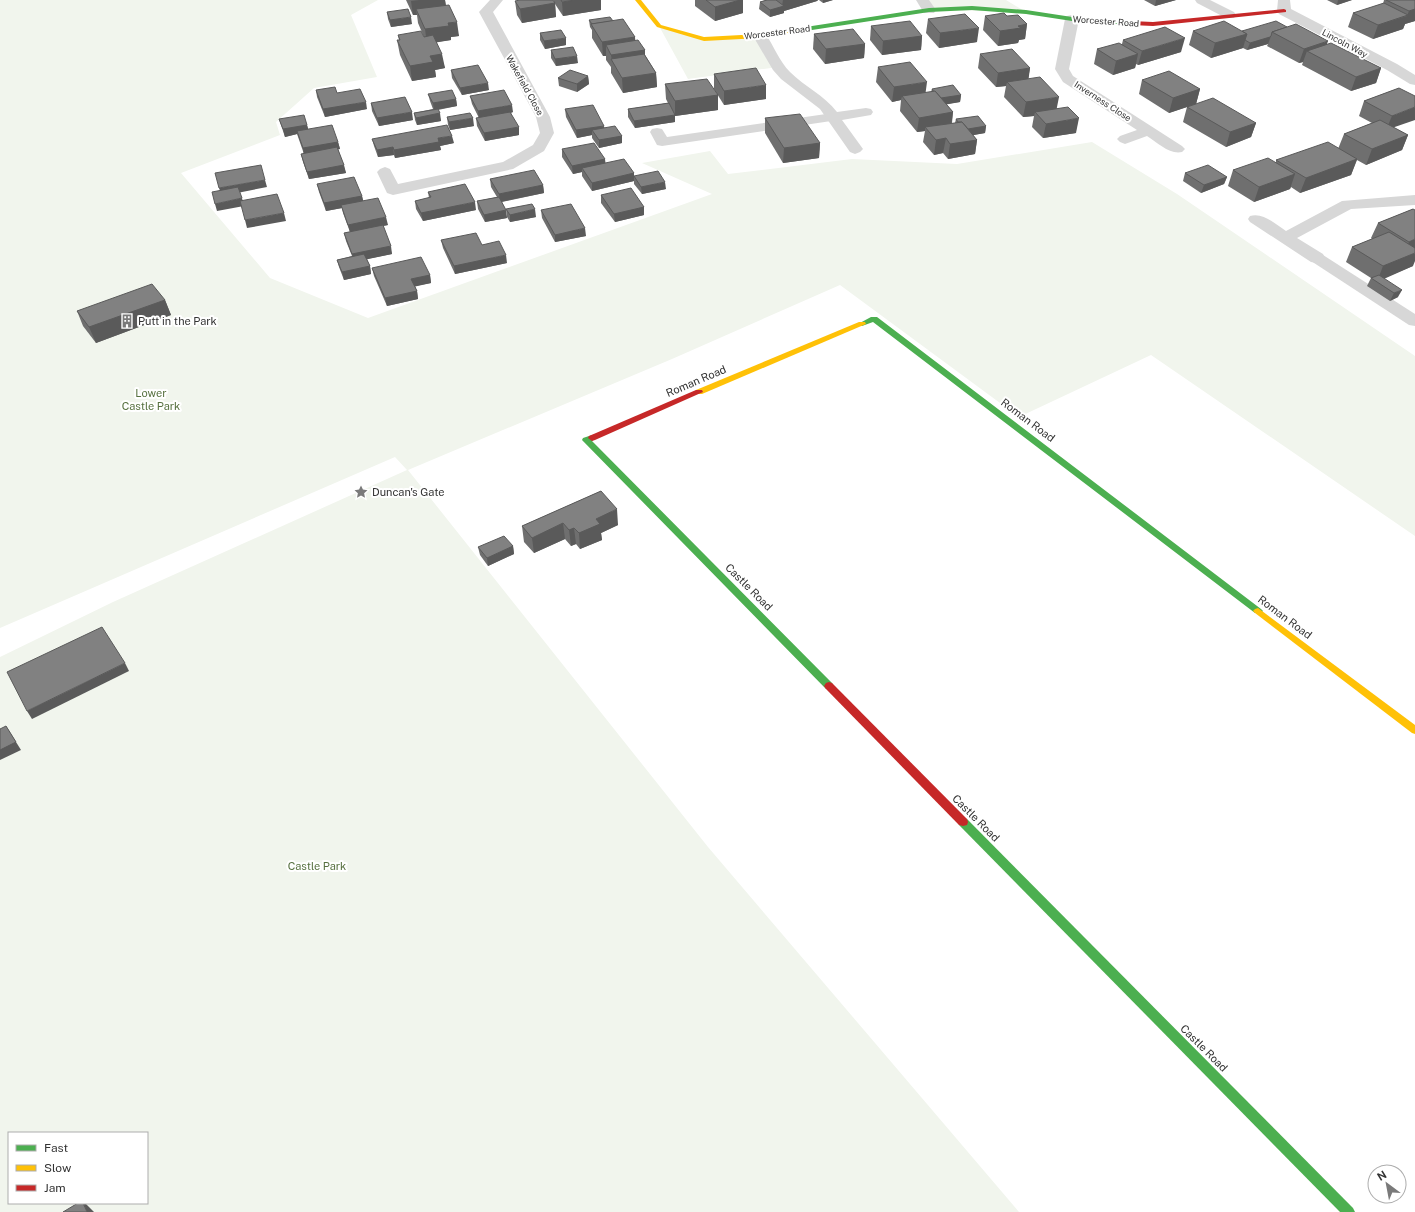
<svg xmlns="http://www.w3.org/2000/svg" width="1415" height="1212" viewBox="0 0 1415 1212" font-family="'Public Sans',sans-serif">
<rect width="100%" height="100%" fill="#fff"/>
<g fill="#f1f5ed" fill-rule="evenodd">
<path d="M0,0H378L351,15L377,77L314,88L276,122L280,135L181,173L270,278L368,318L712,194L642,163L710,151L728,174L852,159L957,164L1092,142L1177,194L1415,356V536L1151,355L1019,417L840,285L672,359L408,470L708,847L1019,1212H0V657L113,602L407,470L395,457L0,628ZM9,1133H147V1203H9Z"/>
<polygon points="922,0 1006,0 1026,12 929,10"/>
<polygon points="659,26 704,39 760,36 778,67 688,79"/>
</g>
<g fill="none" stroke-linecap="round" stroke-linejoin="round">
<g fill="#d7d7d7" fill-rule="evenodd">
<polygon points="1195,0 1210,0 1234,12 1236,15 1234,18 1226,18 1197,3"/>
<polygon points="833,113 838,114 840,117 838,120 662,146 657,145 650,132 652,129 657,128 662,129 667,137"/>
<polygon points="1317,253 1323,255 1415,314 1415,326 1409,325 1311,261 1309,258 1311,255"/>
</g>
<g fill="#d7d7d7" fill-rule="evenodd">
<polygon points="490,0 503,0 493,12 550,117 554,133 544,151 513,169 393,195 387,193 377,172 380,169 385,167 390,169 398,184 503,162 533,145 540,133 536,117 479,12"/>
<polygon points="916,0 929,0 936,10 934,13 924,13"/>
<polygon points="1278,0 1290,0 1291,9 1397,64 1415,75 1415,85 1410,84 1387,70 1279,14 1277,11"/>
<path d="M1072,15L1077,16L1079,19L1069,69L1073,76L1182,146L1185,149L1182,152C1170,155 1158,143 1147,136L1125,144L1120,142L1117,139L1120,136L1137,130L1063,82L1055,69L1065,19L1067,16Z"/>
<path d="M760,32L765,33C774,46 779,61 790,72C805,87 824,95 837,112L866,108L871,109L873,112L871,115L842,120L863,149L860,152L855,154L850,152L820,109L781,79L773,70L753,36L755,33Z"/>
<path d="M1415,195V205L1351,209L1297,238L1323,254L1325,258L1323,262L1317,263L1311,262L1250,222L1248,219L1250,216C1263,212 1275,224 1286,231L1342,201Z"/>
</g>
<g fill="#4caf50" fill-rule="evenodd">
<polygon points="972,6 1026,10 1072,17 1131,21 1134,23 1131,25 1072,21 1026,14 972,10 929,12 799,32 796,30 799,28 929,8"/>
<polygon points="871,317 877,317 1261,609 1263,611 1261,613 1255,613 873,322 862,326 858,324"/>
<polygon points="592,435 596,438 592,441 832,683 834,686 832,689 826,689 582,440 583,438"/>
<polygon points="963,818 967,819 1353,1208 1355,1212 1340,1212 959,825 958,822 959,819"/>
</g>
<g fill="#ffc107" fill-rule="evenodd">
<polygon points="635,0 641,0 661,25 704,37 760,34 799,28 802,30 760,38 704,41 657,27"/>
<polygon points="859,322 865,322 866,324 702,394 696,394 695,392 696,390"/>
<polygon points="1258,608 1415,725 1415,734 1412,733 1255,613 1253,611 1255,609"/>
</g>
<g fill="#c62828" fill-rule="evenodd">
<polygon points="1284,9 1286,10 1286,12 1153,26 1131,25 1128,23 1131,21 1153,22"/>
<polygon points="696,390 702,390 703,392 595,440 592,441 588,438 589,436"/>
<polygon points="829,682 832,683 967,819 968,822 967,825 963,826 959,825 826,689 824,686 826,683"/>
</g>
</g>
<g fill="#6f6f6f">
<polygon points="406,0 445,0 446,5 459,36 451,37 451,40 436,42 445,68 435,70 436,77 412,81 400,55 397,40 399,40 398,35 424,37 418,23 417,15 413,15"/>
<polygon points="554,0 601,0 601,10 563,16 555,4 556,17 522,23 517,15 515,1 554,1"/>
<polygon points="695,0 743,0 743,13 715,21 695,6"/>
<polygon points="766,0 818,0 817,1 784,11 784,13 770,17 759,9 760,2"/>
<polygon points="819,0 833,0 823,3"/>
<polygon points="1144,0 1176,0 1155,6"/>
<polygon points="1327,0 1352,0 1337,5"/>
<polygon points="1384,0 1415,0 1415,21 1405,24 1403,29 1373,39 1348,27 1353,13 1383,4"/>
<polygon points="387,12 412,24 391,27 388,19"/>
<polygon points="985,16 1007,16 1027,24 1025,39 1019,40 1018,43 998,46 983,30"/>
<polygon points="928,19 977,42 939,48 926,33"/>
<polygon points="589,20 613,21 635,37 635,41 645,50 645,55 656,73 657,87 623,93 611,73 611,67 606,60 606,56 603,56 592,38 592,30 590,27"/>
<polygon points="871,26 922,36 921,50 882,55 870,40"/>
<polygon points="1287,27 1381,68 1376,83 1351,91 1302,65 1303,62 1299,63 1267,46 1268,44 1247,50 1243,48 1211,58 1189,45 1193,31 1242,31"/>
<polygon points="540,33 566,45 545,49 540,40"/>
<polygon points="814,34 865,44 864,58 825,64 813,49"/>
<polygon points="1123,40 1181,52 1138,65 1136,64 1135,68 1113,75 1094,64 1097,49 1122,44"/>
<polygon points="551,50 578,63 556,66 551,58"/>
<polygon points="980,54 1030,68 1028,79 1057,109 1076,133 1043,138 1032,127 1034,116 1023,117 1004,97 1006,86 996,87 978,68"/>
<polygon points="878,67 926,93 931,92 932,89 961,95 960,102 946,104 953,112 952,123 955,123 956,119 986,126 985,133 973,135 977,140 975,154 948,159 943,153 934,155 923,142 925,131 917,132 900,111 901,100 892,102 876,82"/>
<polygon points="451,70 489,90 462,95 452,78"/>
<polygon points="714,74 766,99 724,105 714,89"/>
<polygon points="588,76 589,84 577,92 559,86 558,78"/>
<polygon points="1142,80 1200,89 1196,104 1256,123 1251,137 1226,147 1183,122 1187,107 1169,113 1139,94"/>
<polygon points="665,84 718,95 718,110 675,116 675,122 635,128 628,117 628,109 668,103 666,99"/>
<polygon points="1399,88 1394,128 1408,135 1402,150 1366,165 1357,160 1351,175 1300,193 1291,187 1290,189 1254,202 1228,186 1233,170 1276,162 1276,160 1338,149 1344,134 1372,123 1359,116 1364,101"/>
<polygon points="316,90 367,109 325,117 317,97"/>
<polygon points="428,94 456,99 457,106 438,110 441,121 417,125 415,120 414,113 433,109 430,101"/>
<polygon points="470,96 513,112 511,113 519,135 485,141 477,126 476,118 479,118 472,104"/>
<polygon points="371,103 413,120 379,126 372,111"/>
<polygon points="565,109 622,136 622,143 599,148 592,138 592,135 577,138 566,117"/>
<polygon points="447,117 474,126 450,130 448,125"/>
<polygon points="765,118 820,143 819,158 783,163 765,133"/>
<polygon points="279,119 307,125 308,129 338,142 340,149 338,149 346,173 309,179 303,162 301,154 304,154 297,134 285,137"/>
<polygon points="372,139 454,143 440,146 441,150 395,158 394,155 378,157 374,146"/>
<polygon points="562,149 605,159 605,163 634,173 634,176 666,189 642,194 634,184 634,181 592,191 582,176 582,172 573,174 562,157"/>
<polygon points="1185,173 1227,177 1224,184 1201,193 1183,181"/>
<polygon points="490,179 543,185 544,193 502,202 507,218 485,222 478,209 477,201 497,197 491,187"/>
<polygon points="317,184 362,196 363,201 388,225 383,226 392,254 367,259 370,266 371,274 344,280 339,267 337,260 352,256 346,241 344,233 350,232 343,213 342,208 326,211 319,192"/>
<polygon points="428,192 476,210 423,221 416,209 415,201 429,198"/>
<polygon points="601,195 644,207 644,215 615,222 601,203"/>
<polygon points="506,209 536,217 510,222 507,217"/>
<polygon points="1413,209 1413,266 1384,278 1398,297 1390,301 1367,286 1371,278 1346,262 1352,247 1372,239 1371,238 1378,223"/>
<polygon points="541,210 586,236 555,242 542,218"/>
<polygon points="441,240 507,263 455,274 443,248"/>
<polygon points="372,268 430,275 431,283 415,286 417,291 418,299 387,306 374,276"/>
<polygon points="165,300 171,315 96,343 83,326 77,311"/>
<polygon points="601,491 618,525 601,533 602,540 580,549 576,544 571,546 565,539 534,553 524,542 522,526"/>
<polygon points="513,546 514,554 488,566 480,555 478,547"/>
</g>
<g fill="#5a5a5a">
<polygon points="419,0 445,0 446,10 416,9 417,15 413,15 411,1"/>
<polygon points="575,0 601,0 601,10 563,16 562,2"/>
<polygon points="740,0 743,0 743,13 715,21 715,7"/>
<polygon points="783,0 818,0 817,1 784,11 784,13 770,17 770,10 782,6"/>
<polygon points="823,0 833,0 823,3"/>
<polygon points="1156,0 1176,0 1155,6"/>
<polygon points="1338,0 1352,0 1337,5"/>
<polygon points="555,3 556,17 522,23 520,9"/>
<polygon points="1415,9 1415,21 1405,24 1403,29 1373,39 1378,25 1407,16 1409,11"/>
<polygon points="411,17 412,24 391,27 390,20"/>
<polygon points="457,22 459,36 451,37 451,40 427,44 425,29 448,23"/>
<polygon points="1027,24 1025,39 1019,40 1018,43 998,46 1000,31 1018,26"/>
<polygon points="979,28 977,42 939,48 940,33"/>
<polygon points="1247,34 1243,48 1211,58 1215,43"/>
<polygon points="922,36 921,50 882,55 883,41"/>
<polygon points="1271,36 1268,44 1247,50 1250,43"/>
<polygon points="635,37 636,51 645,50 645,64 612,61 611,55 606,45 606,56 603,56 602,42"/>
<polygon points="566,38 566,45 545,49 544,41"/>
<polygon points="1185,38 1181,52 1138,65 1142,51"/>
<polygon points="1328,41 1323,55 1307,51 1303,62 1299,63 1304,49"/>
<polygon points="865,44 864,58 825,64 826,49"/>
<polygon points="442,54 445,68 435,70 436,77 412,81 410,66 430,56"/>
<polygon points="1138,54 1135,68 1113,75 1116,61"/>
<polygon points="577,56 578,63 556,66 555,59"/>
<polygon points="1030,68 1028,83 1007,82 1006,86 996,87 998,73"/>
<polygon points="1381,68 1376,83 1351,91 1356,77"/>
<polygon points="656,73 657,87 623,93 622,78"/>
<polygon points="588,76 589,84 577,92 577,84"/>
<polygon points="927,82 925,97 902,96 901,100 892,102 894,87"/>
<polygon points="488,83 489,90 462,95 460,88"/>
<polygon points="766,85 766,99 724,105 724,91"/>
<polygon points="1200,89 1196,104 1169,113 1173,98"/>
<polygon points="718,95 718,110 675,116 675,101"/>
<polygon points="961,95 960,102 938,106 939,98"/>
<polygon points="1059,97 1056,112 1035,112 1034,116 1023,117 1026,102"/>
<polygon points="456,99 457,106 434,110 433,103"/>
<polygon points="366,102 367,109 325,117 323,109"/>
<polygon points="512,105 513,112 479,119 478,111"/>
<polygon points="1415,107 1415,120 1386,130 1392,116"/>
<polygon points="412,112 413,120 379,126 377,118"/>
<polygon points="953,112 951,127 925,127 925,131 917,132 919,118"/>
<polygon points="440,113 441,121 417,125 416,118"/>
<polygon points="675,115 675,122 635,128 634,121"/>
<polygon points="473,118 474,126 450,130 449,122"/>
<polygon points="1079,118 1076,133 1043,138 1046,124"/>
<polygon points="1256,123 1251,137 1226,147 1230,132"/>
<polygon points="307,125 309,132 297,131 297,134 285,137 283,129"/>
<polygon points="604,126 605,133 592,130 592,135 577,138 576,130"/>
<polygon points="986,126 985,133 963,137 964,129"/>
<polygon points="519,127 519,135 485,141 484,133"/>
<polygon points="1408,135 1402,150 1366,165 1372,149"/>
<polygon points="452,136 454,143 440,146 441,150 395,158 394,150 438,138"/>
<polygon points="622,136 622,143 599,148 599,140"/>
<polygon points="946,138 943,153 934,155 936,140"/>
<polygon points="977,140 975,154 948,159 950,144"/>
<polygon points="338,142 340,149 304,156 303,148"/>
<polygon points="820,143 819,158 783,163 784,148"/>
<polygon points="393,147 394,155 378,157 377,150"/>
<polygon points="605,159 606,167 582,168 582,172 573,174 572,166"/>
<polygon points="1357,159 1351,175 1300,193 1306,178"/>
<polygon points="344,165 346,173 309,179 307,172"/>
<polygon points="634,173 634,181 592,191 592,183"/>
<polygon points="1295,174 1290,189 1254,202 1259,187"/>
<polygon points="1227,177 1224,184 1201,193 1204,185"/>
<polygon points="265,180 267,187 222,196 219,188"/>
<polygon points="665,182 666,189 642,194 641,187"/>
<polygon points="543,185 544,193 500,202 499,194"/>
<polygon points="362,196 364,204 341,205 342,208 326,211 324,203"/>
<polygon points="242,198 244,206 217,211 215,204"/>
<polygon points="475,202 476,210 423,221 421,213"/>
<polygon points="644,207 644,215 615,222 614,214"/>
<polygon points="535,209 536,217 510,222 510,215"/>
<polygon points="506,210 507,218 485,222 484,215"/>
<polygon points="284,213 286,221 247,228 245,220"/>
<polygon points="386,217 388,225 350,232 348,225"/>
<polygon points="585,228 586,236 555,242 555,235"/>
<polygon points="1415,239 1415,252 1402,257 1409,242"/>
<polygon points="391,246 392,254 354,262 352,254"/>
<polygon points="1415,253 1415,261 1413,266 1377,282 1383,266"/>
<polygon points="506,255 507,263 455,274 454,266"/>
<polygon points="370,266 371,274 344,280 342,272"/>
<polygon points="430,275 431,283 413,287 411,279"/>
<polygon points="1402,290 1398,297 1390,301 1394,293"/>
<polygon points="417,291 418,299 387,306 385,298"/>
<polygon points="165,300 171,315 96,343 89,327"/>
<polygon points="617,509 618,525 601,533 602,540 580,549 579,533 596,519"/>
<polygon points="563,523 565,539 534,553 532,538"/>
<polygon points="574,528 576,544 571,546 569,530"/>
<polygon points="513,546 514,554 488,566 487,558"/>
<polygon points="125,663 129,671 32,719 27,711"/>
<polygon points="6,726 21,750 0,760 0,750"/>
<polygon points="83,1203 85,1203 94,1212 87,1212"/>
</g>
<g fill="#818181" stroke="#5a5a5a">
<polygon points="520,0 553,0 555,3 520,9 515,1"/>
<polygon points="561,0 575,0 562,2"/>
<polygon points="706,0 740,0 715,7"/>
<polygon points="767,0 776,0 784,6 770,10 760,2"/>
<polygon points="1386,0 1415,0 1415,9 1409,11"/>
<polygon points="1384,3 1408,15 1378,25 1353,13"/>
<polygon points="449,5 457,22 448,23 449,26 425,29 416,9"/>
<polygon points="408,9 411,17 390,20 387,12"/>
<polygon points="1004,13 1007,16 1018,15 1027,24 1018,26 1021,28 1000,31 985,16"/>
<polygon points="965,14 979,28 940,33 928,19"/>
<polygon points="610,17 613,21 592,24 589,20"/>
<polygon points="623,19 635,37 602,42 591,24"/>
<polygon points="910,21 922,36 883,41 871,26"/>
<polygon points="1224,21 1247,34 1215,43 1193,31"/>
<polygon points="1276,21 1287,27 1272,32 1271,36 1270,37 1250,43 1245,40 1247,34 1242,31"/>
<polygon points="1296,24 1328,41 1304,49 1272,32"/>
<polygon points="1165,27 1185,38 1142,51 1123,40"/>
<polygon points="853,29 865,44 826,49 814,34"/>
<polygon points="561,30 566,38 544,41 540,33"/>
<polygon points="421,31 424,37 433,35 442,54 430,56 433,62 410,66 397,40 400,40 398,35"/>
<polygon points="638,40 645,50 611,55 606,45"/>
<polygon points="1119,43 1138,54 1116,61 1097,49"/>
<polygon points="1331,43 1381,68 1356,77 1307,51"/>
<polygon points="573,47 577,56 555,59 551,50"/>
<polygon points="1012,49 1030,68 998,73 980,54"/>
<polygon points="644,54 656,73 622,78 611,59"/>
<polygon points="910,62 927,82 894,87 878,67"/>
<polygon points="478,65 488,83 460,88 451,70"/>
<polygon points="756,68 766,85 724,91 714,74"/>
<polygon points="570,70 588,76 577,84 558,78"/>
<polygon points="1169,71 1200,89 1173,98 1142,80"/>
<polygon points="1040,77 1059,97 1026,102 1007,82"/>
<polygon points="707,79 718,95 675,101 665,84"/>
<polygon points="953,85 961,95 941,98 935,91 934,92 932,89"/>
<polygon points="335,87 337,93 360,89 366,102 323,109 316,90"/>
<polygon points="1399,88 1415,96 1415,107 1392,116 1364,101"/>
<polygon points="452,90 456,99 433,103 428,94"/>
<polygon points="504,90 512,105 478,111 470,96"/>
<polygon points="935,91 953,112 919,118 902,96"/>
<polygon points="405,97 412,112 377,118 371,103"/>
<polygon points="1213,98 1256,123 1230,132 1187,107"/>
<polygon points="669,103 675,115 634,121 628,109"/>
<polygon points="593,105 604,126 576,130 565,109"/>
<polygon points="1068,107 1079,118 1046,124 1035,112"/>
<polygon points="438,109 440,113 416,118 414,113"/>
<polygon points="510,112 519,127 484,133 476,118"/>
<polygon points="470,113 473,118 449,122 447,117"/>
<polygon points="800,114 820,143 784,148 765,118"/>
<polygon points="304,115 307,125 283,129 279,119"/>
<polygon points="978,116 986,126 968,129 962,122 958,122 956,119"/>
<polygon points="1380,120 1408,135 1372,149 1344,134"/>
<polygon points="962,122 977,140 950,144 946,138 936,140 925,127"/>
<polygon points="332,125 338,142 303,148 297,131"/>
<polygon points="447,125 452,136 438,138 439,142 394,150 393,147 377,150 372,139"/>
<polygon points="615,126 622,136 599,140 592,130"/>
<polygon points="1328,142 1357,159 1306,178 1276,160"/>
<polygon points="594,143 605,159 572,166 562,149"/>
<polygon points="337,147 344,165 307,172 301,154"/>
<polygon points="1268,158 1295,174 1259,187 1233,170"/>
<polygon points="624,159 634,173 592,183 582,168"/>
<polygon points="261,165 265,180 219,188 215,173"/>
<polygon points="1208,165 1227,177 1204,185 1185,173"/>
<polygon points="534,170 543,185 499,194 490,179"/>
<polygon points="658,171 665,182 641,187 634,176"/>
<polygon points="354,177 362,196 324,203 317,184"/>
<polygon points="465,184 475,202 421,213 415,201 431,197 428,192"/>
<polygon points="238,187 242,198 215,204 212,192"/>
<polygon points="631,188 644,207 614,214 601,195"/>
<polygon points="277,194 284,213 245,220 240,201"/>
<polygon points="499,197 506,210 484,215 477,201"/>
<polygon points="378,198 386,217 348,225 341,205"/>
<polygon points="532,204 535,209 510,215 506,209"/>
<polygon points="571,204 585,228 555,235 541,210"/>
<polygon points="1413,209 1415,210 1415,239 1409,242 1378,223"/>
<polygon points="383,225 391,246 352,254 344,233"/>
<polygon points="1389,232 1415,248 1415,253 1383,266 1352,247"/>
<polygon points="476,233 482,245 499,241 506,255 454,266 441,240"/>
<polygon points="364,254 370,266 342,272 337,260"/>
<polygon points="421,257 430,275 411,279 417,291 385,298 372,268"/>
<polygon points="1379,275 1402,290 1394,293 1371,278"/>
<polygon points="152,284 165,300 89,327 77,311"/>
<polygon points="601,491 617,509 596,519 600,524 579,533 574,528 569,530 563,523 532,538 522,526"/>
<polygon points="504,536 513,546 487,558 478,547"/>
<polygon points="102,627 125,663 27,711 7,672"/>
<polygon points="6,726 16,742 0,750 0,729"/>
<polygon points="78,1203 83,1203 87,1212 63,1212"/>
</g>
<defs>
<g id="building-bare" transform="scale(1.08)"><path d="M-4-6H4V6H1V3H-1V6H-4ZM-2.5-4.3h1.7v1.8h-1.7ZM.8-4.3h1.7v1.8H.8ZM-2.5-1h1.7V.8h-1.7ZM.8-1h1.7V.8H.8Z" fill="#7a7a7a" stroke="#fff" stroke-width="2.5" paint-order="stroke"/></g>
<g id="sight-bare" transform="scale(1.08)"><path d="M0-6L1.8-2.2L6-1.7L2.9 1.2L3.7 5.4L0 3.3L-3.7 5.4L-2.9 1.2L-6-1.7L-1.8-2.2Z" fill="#7a7a7a" stroke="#fff" stroke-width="2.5" paint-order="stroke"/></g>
</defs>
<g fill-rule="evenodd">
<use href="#building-bare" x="127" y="321"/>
<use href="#sight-bare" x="361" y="492"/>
</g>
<g text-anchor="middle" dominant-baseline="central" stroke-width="4" stroke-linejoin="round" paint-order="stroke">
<g font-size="9" fill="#333" stroke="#fff">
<text transform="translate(1106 21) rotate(4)">Worcester Road</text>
<text transform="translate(777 32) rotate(-7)">Worcester Road</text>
<text transform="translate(1345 43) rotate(28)">Lincoln Way</text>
<text transform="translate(525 85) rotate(61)">Wakefield Close</text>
<text transform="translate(1103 101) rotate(33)">Inverness Close</text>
</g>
<g font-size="11" fill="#333" stroke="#fff" text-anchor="start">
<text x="138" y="321">Putt in the Park</text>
<text x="372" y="492">Duncan's Gate</text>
</g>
<g font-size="11" fill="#333" stroke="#fff">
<text transform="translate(696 381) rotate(-23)">Roman Road</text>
<text transform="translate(1028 420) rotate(37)">Roman Road</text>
<text transform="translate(749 587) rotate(45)">Castle Road</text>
<text transform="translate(1285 617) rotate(37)">Roman Road</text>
<text transform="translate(976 818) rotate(45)">Castle Road</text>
<text transform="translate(1204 1048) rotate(45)">Castle Road</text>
</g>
<g font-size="11" fill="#56703f" stroke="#fff">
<text x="151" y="393">Lower<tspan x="151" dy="13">Castle Park</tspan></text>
<text x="317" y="866">Castle Park</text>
</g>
</g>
<rect x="8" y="1132" width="140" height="72" fill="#ffffff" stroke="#adadad"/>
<rect x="16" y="1145" width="20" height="6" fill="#4caf50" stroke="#adadad"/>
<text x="44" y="1152" font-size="12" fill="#333333">Fast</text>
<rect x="16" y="1165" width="20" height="6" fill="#ffc107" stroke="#adadad"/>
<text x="44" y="1172" font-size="12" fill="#333333">Slow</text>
<rect x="16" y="1185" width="20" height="6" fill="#c62828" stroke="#adadad"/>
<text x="44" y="1192" font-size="12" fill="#333333">Jam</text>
<g transform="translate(1387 1184) rotate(328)"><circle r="19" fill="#ffffff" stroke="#adadad"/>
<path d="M0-3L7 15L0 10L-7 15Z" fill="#7a7a7a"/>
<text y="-6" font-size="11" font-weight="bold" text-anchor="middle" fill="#333333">N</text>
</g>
</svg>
